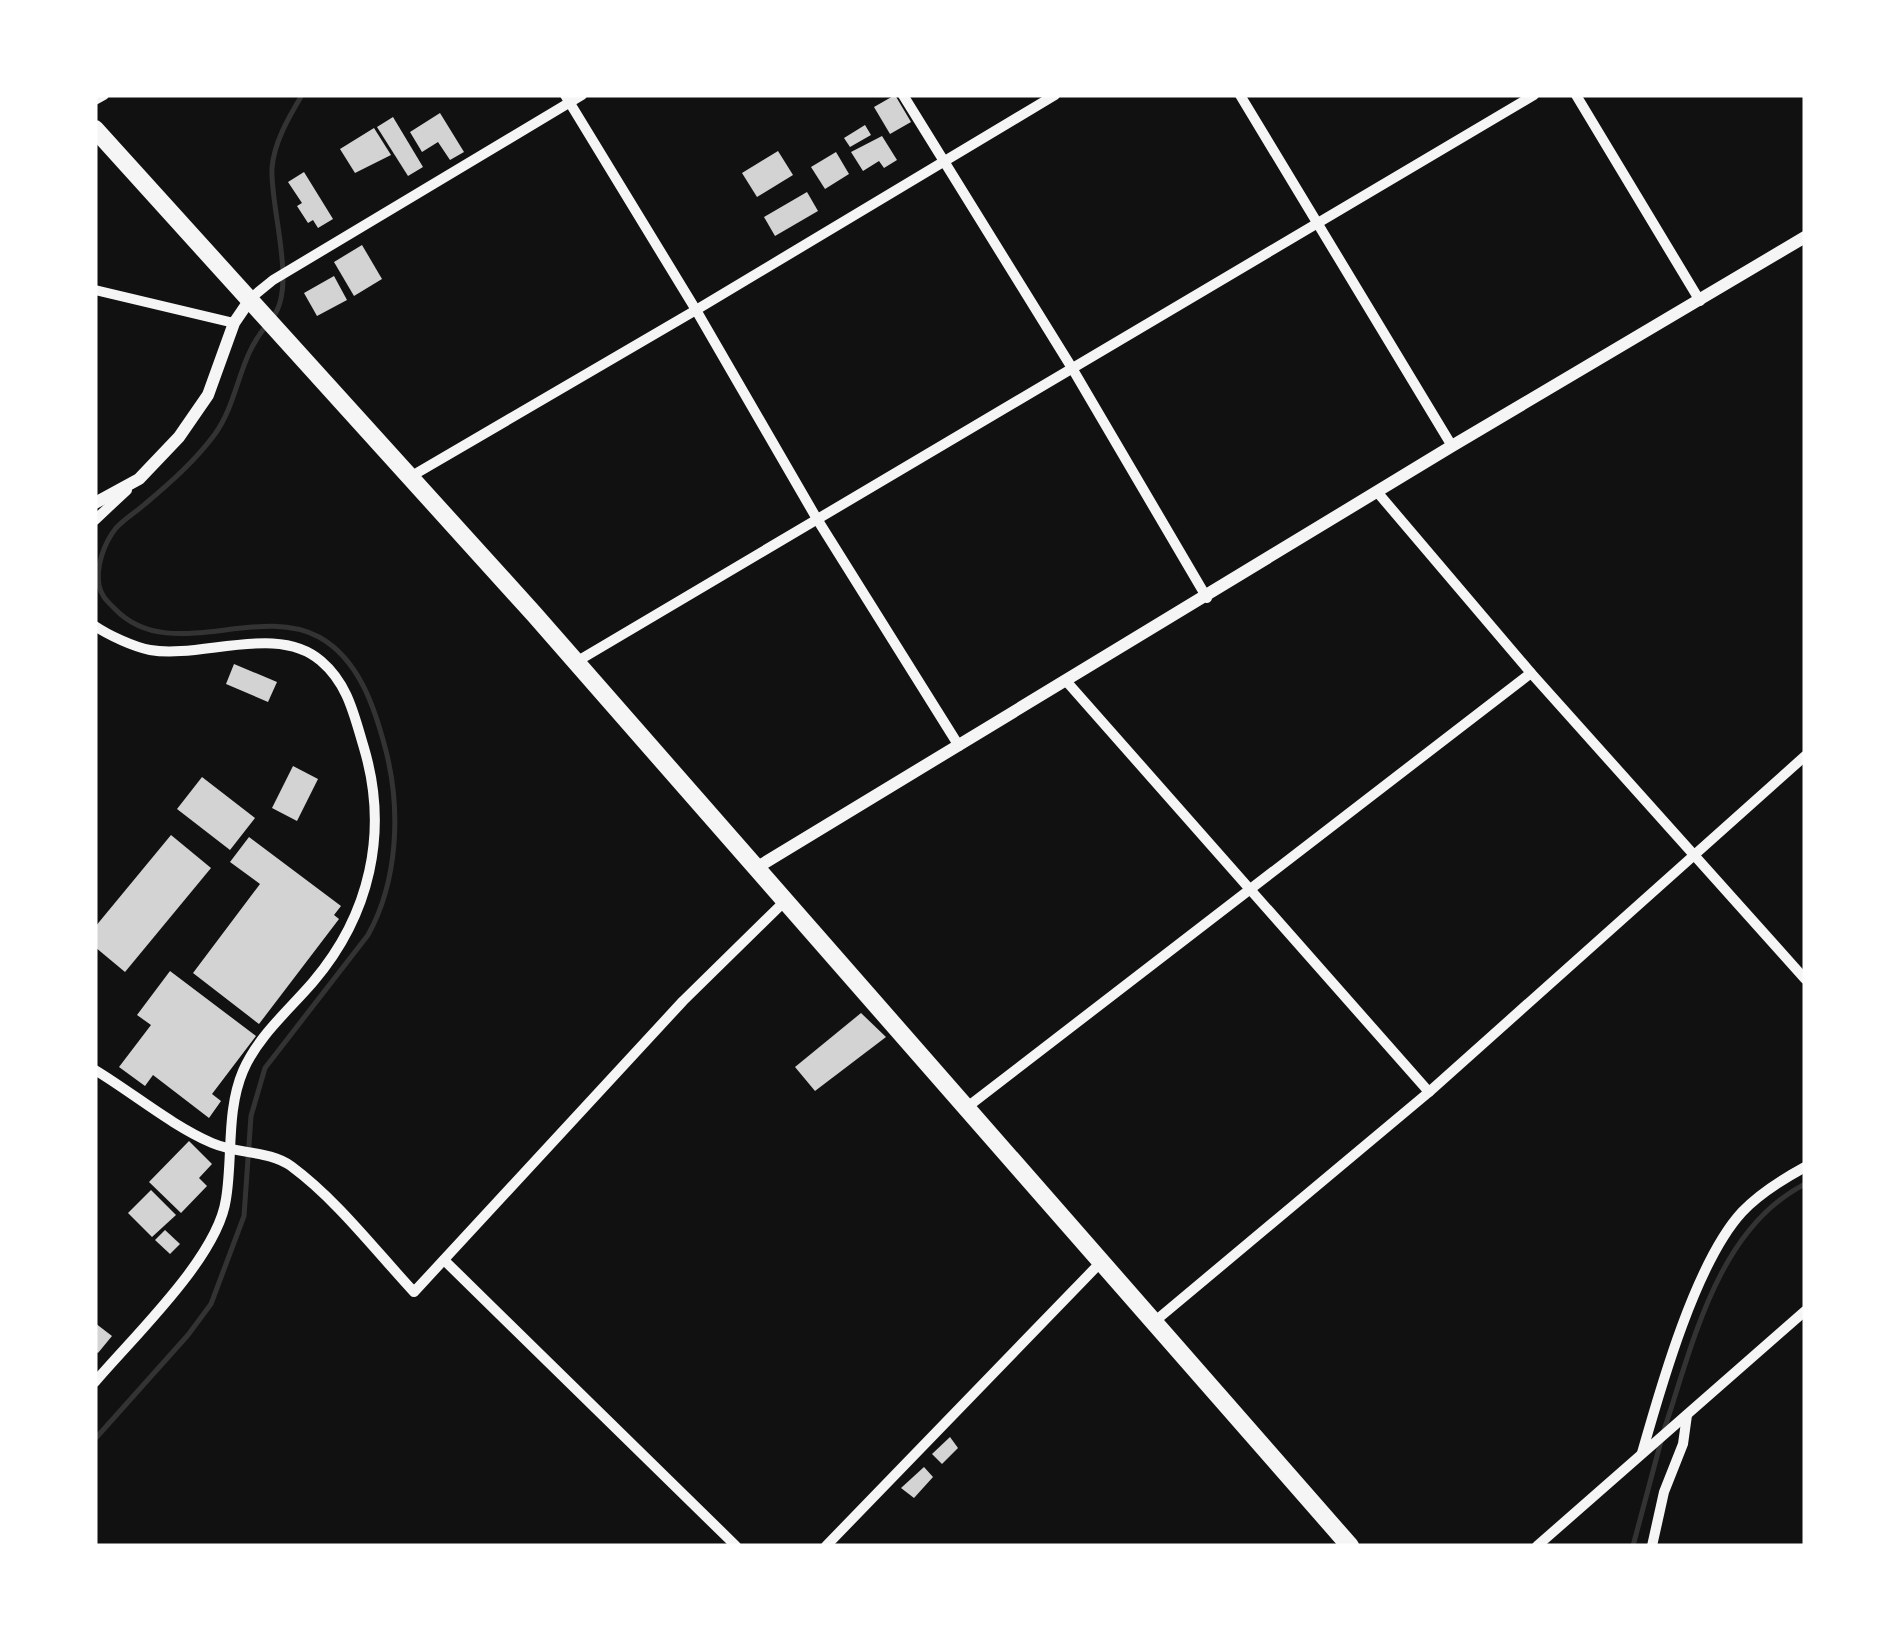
<svg xmlns="http://www.w3.org/2000/svg" width="1900" height="1641" viewBox="0 0 1900 1641" font-family="'Noto Sans',sans-serif">
<rect width="100%" height="100%" fill="#111"/>
<g fill="none" stroke-linecap="round" stroke-linejoin="round">
<g stroke="#333" stroke-width="5">
<path d="M273,317C297,286 270,208 272,168C274,142 289,117 302,95"/>
<path d="M1664,1430C1693,1344 1717,1229 1805,1184"/>
<path d="M95,1439L188,1335L211,1304L244,1216L251,1116L265,1068L368,935C398,881 401,810 386,751C375,708 359,659 319,637C257,603 169,665 115,609C107,601 101,596 99,585C96,566 104,543 116,528C124,519 136,512 145,504C170,483 195,461 215,434C239,400 238,359 266,326"/>
<polyline points="1633,1546 1661,1441"/>
</g>
</g>
<g fill="#d3d3d3">
<polygon points="895,95 911,122 890,134 874,107"/>
<polygon points="440,113 464,152 450,160 438,142 422,152 410,132"/>
<polygon points="393,117 423,167 408,176 377,127"/>
<polygon points="865,125 871,135 850,147 844,138"/>
<polygon points="374,128 391,155 355,173 340,149"/>
<polygon points="882,136 897,160 884,168 879,161 863,171 851,152"/>
<polygon points="778,151 793,175 757,197 742,173"/>
<polygon points="836,152 849,174 825,189 811,167"/>
<polygon points="304,172 333,219 318,228 313,220 308,223 297,206 302,203 288,182"/>
<polygon points="807,192 818,211 775,236 764,217"/>
<polygon points="362,245 382,279 354,296 334,262"/>
<polygon points="334,276 347,300 317,316 304,293"/>
<polygon points="234,664 277,682 268,702 226,684"/>
<polygon points="293,766 318,779 297,821 272,808"/>
<polygon points="202,777 255,818 230,850 177,809"/>
<polygon points="171,835 211,868 125,972 95,947 95,927"/>
<polygon points="249,837 341,906 334,915 339,919 259,1024 193,973 260,884 230,862"/>
<polygon points="170,971 256,1036 212,1094 221,1101 209,1118 153,1075 145,1086 119,1067 151,1025 137,1015"/>
<polygon points="861,1013 886,1037 815,1091 795,1067"/>
<polygon points="189,1141 212,1164 199,1178 207,1186 181,1213 149,1182"/>
<polygon points="151,1190 176,1215 152,1237 128,1213"/>
<polygon points="165,1230 180,1244 170,1254 155,1240"/>
<polygon points="95,1323 112,1336 98,1353 95,1351"/>
<polygon points="950,1437 958,1448 942,1464 932,1454"/>
<polygon points="924,1467 933,1477 914,1498 901,1488"/>
</g>
<g fill="none" stroke-linecap="round" stroke-linejoin="round">
<g stroke="#f5f5f5" stroke-width="10">
<polyline points="565,95 696,310 817,519 959,746"/>
<polyline points="903,95 1072,368 1207,598"/>
<polyline points="1240,95 1452,446"/>
<polyline points="1576,95 1700,301"/>
<polyline points="95,100 104,95"/>
<polyline points="95,290 234,323"/>
<polyline points="251,298 273,280 582,95"/>
<polyline points="410,477 696,310 1055,95"/>
<polyline points="1378,493 1531,673 1805,979"/>
<polyline points="95,520 127,490"/>
<path d="M95,626C108,635 134,647 150,650C201,659 278,623 321,661C348,684 354,715 364,748C389,832 370,915 313,982C289,1010 258,1036 243,1071C226,1111 233,1157 226,1199C218,1257 134,1336 95,1382"/>
<polyline points="576,662 1534,95"/>
<polyline points="1067,682 1429,1092"/>
<path d="M95,1070C133,1093 171,1125 212,1143C240,1155 268,1150 291,1166C337,1200 375,1250 414,1292L683,1001L785,901"/>
<polyline points="966,1108 1531,673"/>
<polyline points="444,1260 736,1546"/>
<polyline points="1154,1322 1429,1092 1805,756"/>
<path d="M1642,1453C1661,1386 1696,1262 1742,1212C1760,1193 1783,1179 1805,1167"/>
<polyline points="826,1546 1101,1262"/>
<polyline points="1537,1546 1805,1311"/>
<polyline points="1652,1546 1664,1492 1683,1444 1687,1415"/>
</g>
<g stroke="#f5f5f5" stroke-width="12">
<polyline points="95,503 139,479 179,437 208,395 234,323 251,298"/>
<polyline points="756,868 1452,446 1805,237"/>
</g>
<polyline stroke="#f5f5f5" stroke-width="18" points="95,129 534,614 1350,1546"/>
</g>
<rect width="1900" height="1641" fill="none" stroke="#ffffff" stroke-width="195"/>
</svg>
